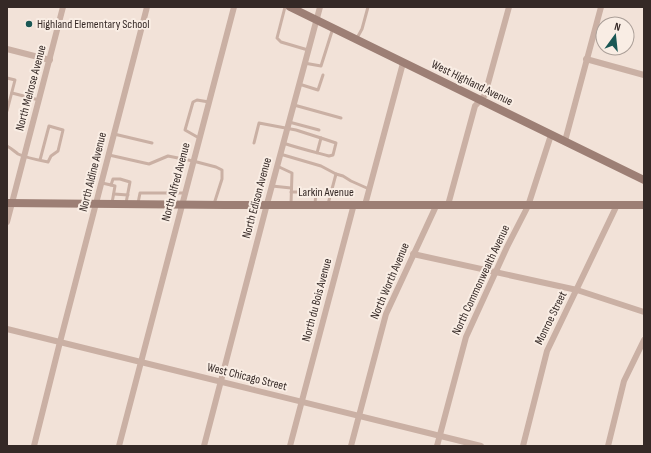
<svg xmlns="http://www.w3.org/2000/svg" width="651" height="453" viewBox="0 0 651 453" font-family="'Sofia Sans Condensed',sans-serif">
<rect width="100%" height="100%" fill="#f2e2d8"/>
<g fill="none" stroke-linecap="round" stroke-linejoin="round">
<g stroke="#cab0a4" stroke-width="3">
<polyline points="285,7 277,38 281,42 308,50"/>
<polyline points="357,38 362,29 368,7"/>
<polyline points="304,63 321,66 333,28"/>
<polyline points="7,78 15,80 7,111"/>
<polyline points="299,84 318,90 323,75"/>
<polyline points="12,93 39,100"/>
<polyline points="294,105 341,118"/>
<polyline points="289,122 319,130"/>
<polyline points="114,134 152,143"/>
<polyline points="199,138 185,130 193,102 197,100 209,102"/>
<polyline points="254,143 259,123 296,130 321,138"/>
<path d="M283,143C298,148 314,152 329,156L333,155L336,143L321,138L317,153"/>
<path d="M7,146C11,148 14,151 18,154C27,158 38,160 48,162L51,156L58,151L63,130L49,126L40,160"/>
<polyline points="280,154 321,166 336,174 343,176 351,181 369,189"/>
<polyline points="109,155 149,164 168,156 193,161 216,167 222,170 222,179 214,204"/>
<polyline points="277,166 292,173 291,204"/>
<polyline points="102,183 111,185 113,179 120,179 130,182 126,203"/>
<polyline points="111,185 115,186 112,203"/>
<polyline points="272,186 291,188"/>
<polyline points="291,192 316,192 315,204"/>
<polyline points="114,194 128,195"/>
<polyline points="138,203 140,193 185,193"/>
<polyline points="328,204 336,174"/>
</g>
<g stroke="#cab0a4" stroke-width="6">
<polyline points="7,49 50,60"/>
<polyline points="586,59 644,75"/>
<polyline points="565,141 601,7"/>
<polyline points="365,205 403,63"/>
<polyline points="448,205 475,106 485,95 487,87 509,7"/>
<polyline points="7,222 63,7"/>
<polyline points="413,254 577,290 644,312"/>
<polyline points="7,329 481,446"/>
<polyline points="34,446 60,342 147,7"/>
<polyline points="119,446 234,7"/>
<polyline points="204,446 267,204 320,7"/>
<polyline points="290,446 354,204"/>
<polyline points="351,446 386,314 437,204"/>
<polyline points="437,446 466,337 507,247 528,206 551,135"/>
<polyline points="523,446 547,351 617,205"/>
<polyline points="608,446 624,381 644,340"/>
</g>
<g stroke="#9d7f75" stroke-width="8">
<polyline points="290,7 644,180"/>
<polyline points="7,203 224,205 644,205"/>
</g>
</g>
<circle fill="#1a5754" stroke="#f9ede4" stroke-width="1.5" cx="29" cy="24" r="4"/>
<g text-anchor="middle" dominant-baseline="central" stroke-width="4" stroke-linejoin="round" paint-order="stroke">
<g font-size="12" fill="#352926" stroke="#f9ede4" text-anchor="start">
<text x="37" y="24">Highland Elementary School</text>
</g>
<g font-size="12" fill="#352926" stroke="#f9ede4">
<text transform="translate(472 83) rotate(26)">West Highland Avenue</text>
<text transform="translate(31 88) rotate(-75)">North Melrose Avenue</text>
<text transform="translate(93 172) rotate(-76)">North Aldine Avenue</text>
<text transform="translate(176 182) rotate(-75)">North Alfred Avenue</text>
<text x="326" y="192">Larkin Avenue</text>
<text transform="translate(257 198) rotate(-75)">North Edison Avenue</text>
<text transform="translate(481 280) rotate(-65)">North Commonwealth Avenue</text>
<text transform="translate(390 281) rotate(-67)">North Worth Avenue</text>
<text transform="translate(317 300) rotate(-75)">North du Bois Avenue</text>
<text transform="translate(551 318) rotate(-64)">Monroe Street</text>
<text transform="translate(247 377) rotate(14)">West Chicago Street</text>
</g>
</g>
<rect width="651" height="453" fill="none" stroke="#352926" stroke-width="16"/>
<g transform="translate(615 36) rotate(15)"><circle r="19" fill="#f9ede4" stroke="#ab9f98"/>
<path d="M0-3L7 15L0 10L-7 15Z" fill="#1a5754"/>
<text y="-6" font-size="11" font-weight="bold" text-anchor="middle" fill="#352926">N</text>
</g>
</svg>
